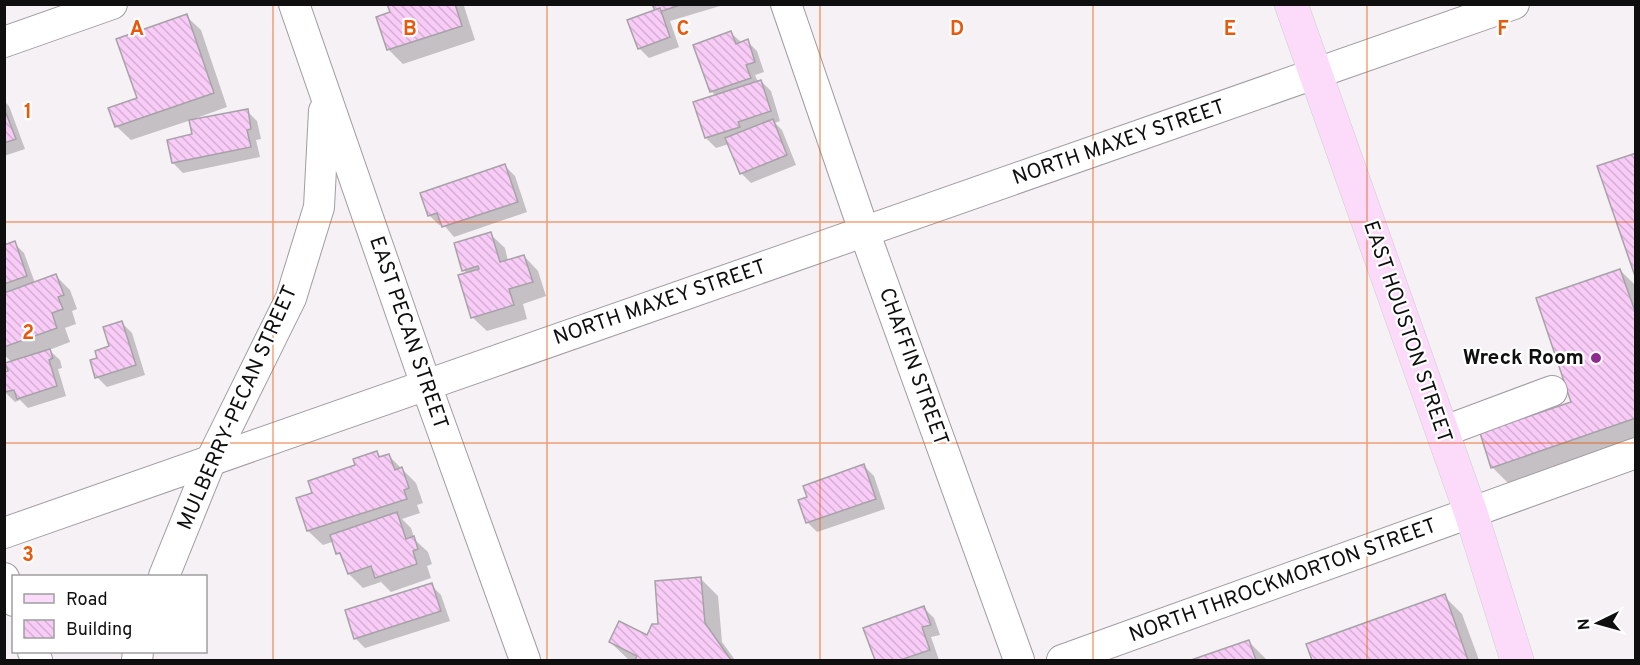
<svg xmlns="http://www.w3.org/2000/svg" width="1640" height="665" viewBox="0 0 1640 665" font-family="Overpass,sans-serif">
<defs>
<pattern id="building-back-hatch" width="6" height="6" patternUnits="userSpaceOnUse" patternTransform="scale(1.5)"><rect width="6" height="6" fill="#f8ccf7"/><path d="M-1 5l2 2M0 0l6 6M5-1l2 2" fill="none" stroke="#d4aed3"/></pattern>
</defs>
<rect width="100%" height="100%" fill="#f5f1f5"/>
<g fill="#0003">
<polygon points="389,4 469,4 464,6 475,40 403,64 388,49 392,13"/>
<polygon points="654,4 720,4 720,6 670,21 679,47 649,58 639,48 657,11"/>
<polygon points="186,16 201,30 227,107 191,120 191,121 247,111 257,121 261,139 256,140 260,157 183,173 173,163 194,135 191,120 131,140 116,126 139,99"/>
<polygon points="731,33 742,43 747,41 757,51 764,72 755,75 758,82 761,81 771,91 780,121 775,123 782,130 796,165 751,183 741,173 729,144 716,148 706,138 695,103 716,96 711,91"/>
<polygon points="4,101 9,106 25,149 4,156"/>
<polygon points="505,166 515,176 527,212 454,237 443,224 439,225 429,215"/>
<polygon points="490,234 505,248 508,261 524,256 538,271 546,296 523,304 527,319 487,331 472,317 467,274 464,270"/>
<polygon points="14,243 24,253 35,283 56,276 70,290 77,309 72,311 76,324 65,328 70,342 49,350 60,360 62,368 58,369 66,396 28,408 20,400 15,402 5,392 12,362 4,355 4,246"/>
<polygon points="1620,270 1636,286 1636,442 1510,485 1492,467 1573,403"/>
<polygon points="122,323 132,333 145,375 107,387 97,377 98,359 111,347"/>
<polygon points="377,453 382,458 389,456 416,483 423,503 417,505 420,513 402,519 411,528 415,540 428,552 432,564 427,566 431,578 391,592 381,582 363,588 349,574 344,559 338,553 332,542 323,545 308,531 314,494"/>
<polygon points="864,466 874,476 885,509 817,532 807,522 809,498"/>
<polygon points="700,578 718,596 722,642 735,660 629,660 610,642 647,637"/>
<polygon points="431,585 441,595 450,621 365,648 355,638"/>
<polygon points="1444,596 1462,614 1479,660 1313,660 1308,645"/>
<polygon points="924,608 934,618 940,635 931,637 939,660 876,660 865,629"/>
<polygon points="1249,642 1267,660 1196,660"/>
</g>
<g fill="url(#building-back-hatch)" stroke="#a7a2a7" stroke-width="1.5">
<polygon points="387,4 455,4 462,26 387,50 376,17 390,12"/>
<polygon points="652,4 683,4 656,13"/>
<polygon points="660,8 670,37 638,49 627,20"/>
<polygon points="187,14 214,93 115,127 108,108 137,98 116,39"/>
<polygon points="731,31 736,44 748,39 755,62 746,65 751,78 710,92 693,45"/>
<polygon points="761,80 771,111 738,122 740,127 705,138 693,102"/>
<polygon points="4,108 16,139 4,143"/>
<polygon points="248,109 251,129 247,130 251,147 172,163 167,140 192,134 189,120"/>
<polygon points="773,119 787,155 740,174 725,138"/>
<polygon points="1636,153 1636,279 1597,166"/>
<polygon points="505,164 518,202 442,227 437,213 428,216 420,193"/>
<polygon points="491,232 500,262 524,255 533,282 509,289 514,305 471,318 458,275 479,269 478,266 462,271 454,243"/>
<polygon points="15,241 27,276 4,284 4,245"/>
<polygon points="1620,269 1636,314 1636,418 1491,468 1480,433 1571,402 1536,298"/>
<polygon points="56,274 64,295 58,297 63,309 52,313 57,328 4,347 4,293"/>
<polygon points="122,321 136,365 95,378 90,360 97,358 95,351 109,346 103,327"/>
<polygon points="50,349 53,358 49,360 57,386 17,399 14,390 4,392 4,372 8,371 5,363"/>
<polygon points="377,451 379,457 389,454 395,470 402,467 409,488 404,490 407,499 307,531 296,498 312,493 308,481 355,465 353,459"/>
<polygon points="864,464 876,499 806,523 798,500 807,497 803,486"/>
<polygon points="397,512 406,539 414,536 418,549 413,551 417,564 375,578 371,566 348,574 340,553 336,554 330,535"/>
<polygon points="701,577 705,623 731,660 635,660 637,656 609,642 619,621 647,635 652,624 658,624 655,581"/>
<polygon points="432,583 441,611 354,639 345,610"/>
<polygon points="1445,594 1468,660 1312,660 1306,644"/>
<polygon points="924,606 931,625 922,627 930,650 900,660 875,660 863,628"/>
<polygon points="1249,640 1256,660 1191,660"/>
</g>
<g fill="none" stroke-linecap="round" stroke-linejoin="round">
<g stroke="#a19ca1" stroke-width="32">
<g id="minor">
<polyline points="294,4 426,385 525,660"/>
<polyline points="786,4 864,231 1019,660"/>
<polyline points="4,42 112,4"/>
<polyline points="1442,432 1552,391"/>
<polyline points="4,533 1514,4"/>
<polyline points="164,576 211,460 291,298 319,207 324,111"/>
<polyline points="4,578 14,601"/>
<polyline points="33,652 37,660"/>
<polyline points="137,660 138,652"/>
<polyline points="1062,660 1636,453"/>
</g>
</g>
<g stroke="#cfcfcf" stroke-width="34">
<polyline id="major" points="1291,4 1471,513 1517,660"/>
</g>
<use href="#minor" stroke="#fff" stroke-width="30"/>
<use href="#major" stroke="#fbdafa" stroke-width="33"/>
</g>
<path fill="none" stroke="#e8590c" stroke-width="1.5" stroke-opacity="0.55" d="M273,4V660M547,4V660M820,4V660M1093,4V660M1367,4V660M4,222H1636M4,443H1636"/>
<circle fill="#8e298f" stroke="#fff" stroke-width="2" cx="1596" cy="358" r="6"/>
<g text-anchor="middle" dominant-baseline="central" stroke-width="4.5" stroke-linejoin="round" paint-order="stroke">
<g font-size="21" fill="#100f10" stroke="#fff">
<text transform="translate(1119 143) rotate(-19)">NORTH MAXEY STREET</text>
<text transform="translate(660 303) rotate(-19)">NORTH MAXEY STREET</text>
<text transform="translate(1407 332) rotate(71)">EAST HOUSTON STREET</text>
<text transform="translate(408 333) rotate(71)">EAST PECAN STREET</text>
<text transform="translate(913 367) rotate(70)">CHAFFIN STREET</text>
<text transform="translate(238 408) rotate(-66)">MULBERRY-PECAN STREET</text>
<text transform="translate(1283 581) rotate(-20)">NORTH THROCKMORTON STREET</text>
</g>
<g font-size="21" font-weight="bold" fill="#100f10" stroke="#fff" text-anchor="end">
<text x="1584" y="358">Wreck Room</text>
</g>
</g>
<g font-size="20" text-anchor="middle" font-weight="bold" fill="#e8590c" stroke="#fff" stroke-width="4.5" stroke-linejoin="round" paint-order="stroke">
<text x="137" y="35">A</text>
<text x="410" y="35">B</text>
<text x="683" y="35">C</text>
<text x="957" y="35">D</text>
<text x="1230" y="35">E</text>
<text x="1503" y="35">F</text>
<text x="28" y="118">1</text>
<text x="28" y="339">2</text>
<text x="28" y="561">3</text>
</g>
<rect width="1640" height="665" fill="none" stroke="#100f10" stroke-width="12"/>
<rect x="12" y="575" width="195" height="78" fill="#ffffff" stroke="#9f9f9f" stroke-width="1.5"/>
<rect x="24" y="594" width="30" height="9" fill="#fbdafa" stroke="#9f9f9f" stroke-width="1.5"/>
<text x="66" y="605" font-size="18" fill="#100f10">Road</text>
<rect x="24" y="620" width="30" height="18" fill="url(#building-back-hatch)" stroke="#9f9f9f" stroke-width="1.5"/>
<text x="66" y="635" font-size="18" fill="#100f10">Building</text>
<g transform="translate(1598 623) rotate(265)" stroke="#ffffff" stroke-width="4.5" paint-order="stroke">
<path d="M0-4.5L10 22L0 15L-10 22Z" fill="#100f10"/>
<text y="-9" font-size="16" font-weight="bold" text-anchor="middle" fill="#100f10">N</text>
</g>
</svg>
